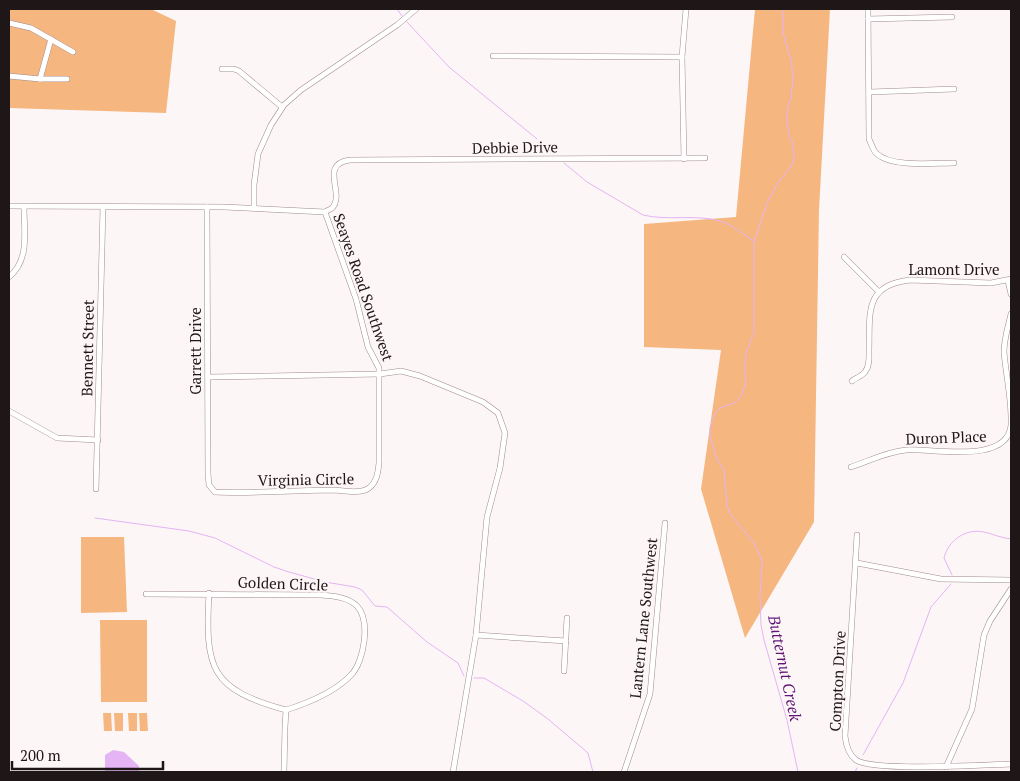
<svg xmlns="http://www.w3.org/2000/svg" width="1020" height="781" viewBox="0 0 1020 781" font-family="'PT Serif',serif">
<rect width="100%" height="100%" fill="#fcf6f7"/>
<g fill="#f5b680">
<polygon points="9,9 151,9 176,21 166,113 9,108"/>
<polygon points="755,9 830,9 819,210 814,522 745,638 701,489 721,350 644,347 644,224 736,217"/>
<polygon points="81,537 124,537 127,612 81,613"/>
<polygon points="100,620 147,620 147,702 101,702"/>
<polygon points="103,713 111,713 112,731 104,731"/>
<polygon points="114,713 123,713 123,731 115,731"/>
<polygon points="128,713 137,713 137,731 129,731"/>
<polygon points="139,713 147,713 148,731 140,731"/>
</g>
<polygon fill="#e5b4f5" points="113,750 124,752 139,766 139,772 105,772 105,755"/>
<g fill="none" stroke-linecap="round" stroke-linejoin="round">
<g stroke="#e5b4f5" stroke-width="1">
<polyline points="397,9 402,16"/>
<polyline points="783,9 783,32 791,61 793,77 791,99 788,106 787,121 789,136 793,143 794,158 792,165 778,183 767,203 754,242 754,332 746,353 745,369 746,384 740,398 734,403 720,408 715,413 710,427 710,435 716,457 724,470 727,507 730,514 754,543 761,557 762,565 760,595 761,625 764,640 787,720 798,772"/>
<polyline points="407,22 449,67 537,139"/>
<polyline points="539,142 553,153"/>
<path d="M564,163L587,182L643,215C668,221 695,214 720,221C733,225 743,234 754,241"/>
<polyline points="95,518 189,531 215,538 274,567 289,572 325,582 355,587 362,590 375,606 387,607 427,642 458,663 464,676"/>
<path d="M952,575L944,558C948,541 965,528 984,532C993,534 1001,538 1011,539"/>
<polyline points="474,678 484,678 523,701 548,719 588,753 593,772"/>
<polyline points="863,755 903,683 931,607 951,584"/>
<polyline points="855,772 857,768"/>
</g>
<g stroke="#a18a8d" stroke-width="6">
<g id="minor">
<path d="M868,9L869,139C871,143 873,150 876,153C891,168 934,163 954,163"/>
<polyline points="868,19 952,17"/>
<polyline points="9,23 31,28 73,52"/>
<polyline points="493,56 682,57"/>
<polyline points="222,69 234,69 239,71 282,107"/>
<polyline points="9,76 40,79 67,79"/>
<polyline points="40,79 51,39"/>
<polyline points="870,92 954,89"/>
<polyline points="684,159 682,57 686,9"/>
<polyline points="9,206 224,207 325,212"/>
<path d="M207,207L208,474L209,485L215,492C255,494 295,490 335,490C345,491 361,494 369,488C377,482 378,472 379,463V368L368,347L356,299L325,212"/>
<polyline points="254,208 254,185 258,154 271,125 284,105 301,90 397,25 416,9"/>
<path d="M325,212C327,210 330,210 332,208C346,194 318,164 350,160L705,158"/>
<polyline points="844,257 878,291"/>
<path d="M9,277C30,260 24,231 24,207"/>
<polyline points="1008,281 1011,294"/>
<polyline points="208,377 380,374 401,371 420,376 483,402 498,413 505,433 500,468 487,517 476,635 453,772"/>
<path d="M852,381C856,378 862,376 865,372C870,366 869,357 869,350C870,313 864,285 910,280L991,283L1011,279"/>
<polyline points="9,411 57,438 98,440"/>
<path d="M851,467C869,461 886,452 906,450C932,448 1008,465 1011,425C1012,400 1006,376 1004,352C1004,339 1008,327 1011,314"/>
<polyline points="96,489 103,207"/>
<path d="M857,535L845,736C846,745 848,754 856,760C874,772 984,765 1011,764"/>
<polyline points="857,563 941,579 1011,580"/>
<path d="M209,593C205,669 210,689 286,710"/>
<path d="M146,594L320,595C333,596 348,597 357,606C371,621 364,662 351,675C335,692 308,703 286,710"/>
<polyline points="476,635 566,641"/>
<polyline points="564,671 567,618"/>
<polyline points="946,767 972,709 984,635 990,621 1011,589"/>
<polyline points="284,772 285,727 286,710"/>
<polyline points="624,772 650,694 665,523"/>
</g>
</g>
<use href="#minor" stroke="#fff" stroke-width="5"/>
</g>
<g text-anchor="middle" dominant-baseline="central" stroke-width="4.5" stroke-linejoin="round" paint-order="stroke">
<g font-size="15" fill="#1f1618" stroke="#fcf6f7">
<text transform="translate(515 147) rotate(-1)">Debbie Drive</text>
<text x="954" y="269">Lamont Drive</text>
<text transform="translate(364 287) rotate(71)">Seayes Road Southwest</text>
<text transform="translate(87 348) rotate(-89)">Bennett Street</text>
<text transform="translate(195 351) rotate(-90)">Garrett Drive</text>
<text transform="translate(946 437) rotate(-2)">Duron Place</text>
<text transform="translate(306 479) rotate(-1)">Virginia Circle</text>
<text transform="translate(283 583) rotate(2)">Golden Circle</text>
<text transform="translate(643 618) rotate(-84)">Lantern Lane Southwest</text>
<text transform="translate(837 681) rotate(-87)">Compton Drive</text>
</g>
<g font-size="16" font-style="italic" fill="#611676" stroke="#fcf6f7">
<text transform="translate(785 668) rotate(78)">Butternut Creek</text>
</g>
</g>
<rect width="1020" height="781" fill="none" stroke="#1f1618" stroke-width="20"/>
<path d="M12 761v8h151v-8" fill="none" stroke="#1f1618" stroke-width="2.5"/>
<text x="20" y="761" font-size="15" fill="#1f1618" stroke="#fcf6f7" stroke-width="4" paint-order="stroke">200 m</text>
</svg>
